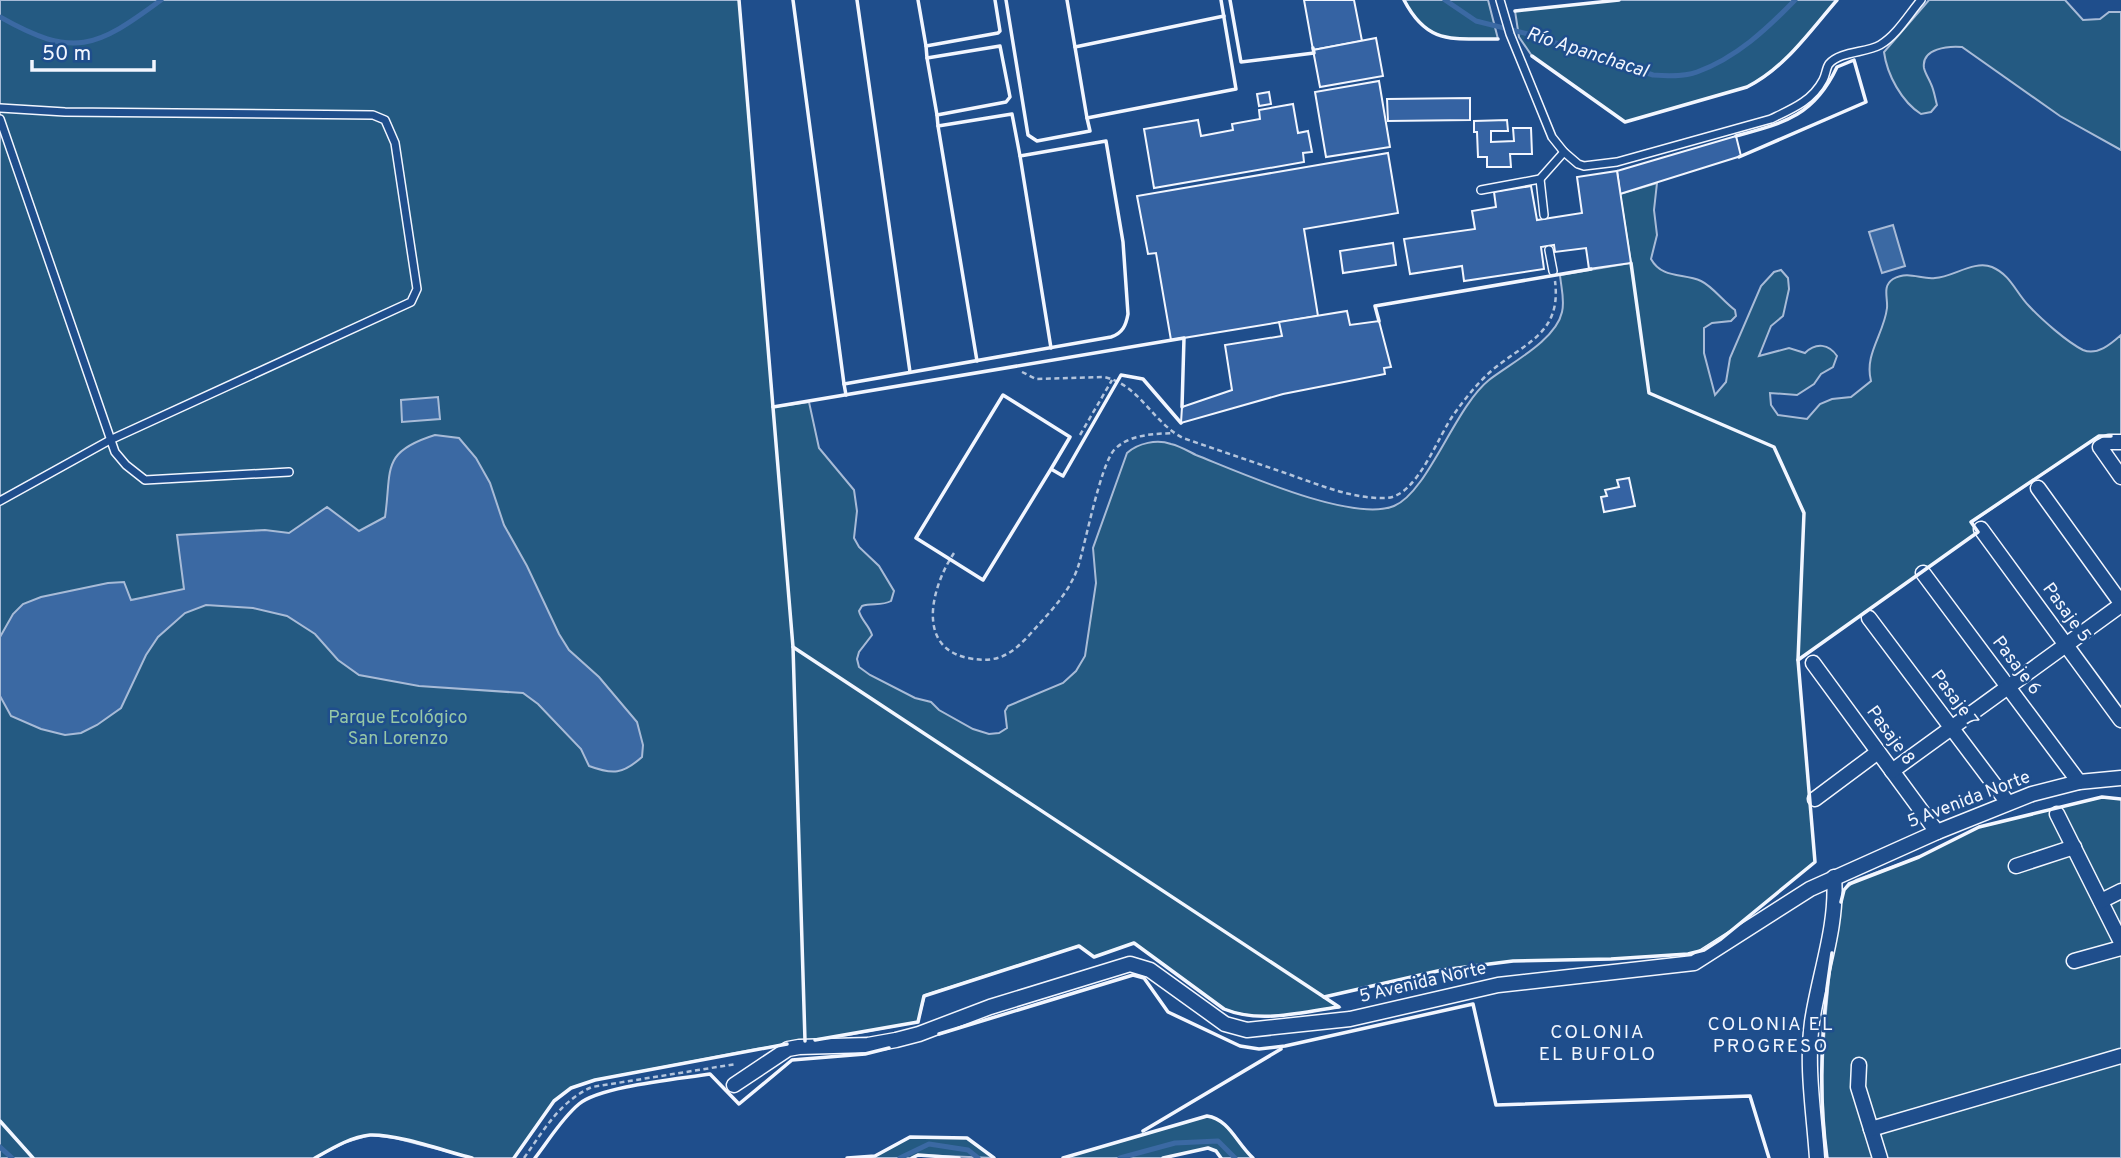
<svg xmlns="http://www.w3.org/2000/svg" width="2121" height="1158" viewBox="0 0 2121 1158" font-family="Overpass,sans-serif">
<rect width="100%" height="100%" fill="#1f4e8c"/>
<g fill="#245a82" stroke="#a8bbd7" stroke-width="2">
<path d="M0,0H739L773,407L809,402L819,448L854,490L857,511L854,538L859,547L879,566L894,591L891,601C882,606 872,603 862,606L859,611C861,620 869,625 872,635L859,652L857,659L859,667L870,675L915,698L931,702L939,710L973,729L989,734L999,733L1007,728L1005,711L1008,706L1063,683L1076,671L1085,656L1096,583L1093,548L1127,453C1138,443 1157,439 1171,444C1180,446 1188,451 1196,455C1239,472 1352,523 1394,506C1428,492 1455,407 1489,380C1511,363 1556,340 1562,312C1565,300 1561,287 1560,275L1631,263L1620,194L1657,183L1654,210L1657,235L1651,259C1662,279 1683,273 1701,281C1712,286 1723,301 1735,310L1736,316L1731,321L1712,323L1704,328V353L1715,395L1726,382L1730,358L1761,286L1774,272L1781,270L1788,278L1789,289L1783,316L1771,326L1759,356L1789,348L1805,353C1816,342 1829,344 1837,356L1833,367L1821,374L1814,384L1797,395L1770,393L1771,405L1778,415L1807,419L1820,404L1832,399L1851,397L1871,381C1864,354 1884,334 1887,308C1888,298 1882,286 1893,279C1909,270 1921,280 1935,278C1953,277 1974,260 1992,267C2011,275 2016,293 2029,306C2041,319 2067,342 2083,350C2097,356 2111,344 2121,335V435L2099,436L1972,522L1978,532L1798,660L1815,862L1721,939L1704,950L1688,954L1611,959L1513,961L1442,970L1324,997L1339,1007C1300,1012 1261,1024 1224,1009L1134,943L1094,957L1078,946L925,995L918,1022L848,1035L756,1049L595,1080L571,1088L554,1101L514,1158H472L395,1138L370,1135L346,1142L315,1158H0Z"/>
<path d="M1404,0H1488L1498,39C1453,38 1428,46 1404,0Z"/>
<path d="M1619,0H1837C1810,31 1785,69 1747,87L1625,122L1532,56L1519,37L1515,11Z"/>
<path d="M1929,0H2065L2083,20L2100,19L2109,12H2121V150L2060,116L1962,47C1949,46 1921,48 1924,68C1925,73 1929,79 1931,84C1934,90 1935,98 1937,105L1931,112L1921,114C1902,102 1887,75 1884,52Z"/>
<path d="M2102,797L2121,799V1158H1827C1820,1099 1822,1050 1828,991C1831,958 1834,923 1844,890L1856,880L1919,857L1979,827Z"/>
<path d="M1207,1116C1229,1119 1237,1144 1253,1158H1221L1216,1151L1208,1148L1163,1158H1063Z"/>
<polygon points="910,1137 967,1138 994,1158 918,1155 912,1158 847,1158 875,1156"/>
</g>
<g fill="#3b69a3" stroke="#a8bbd7" stroke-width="2">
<polygon points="1893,225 1905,266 1882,273 1869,232"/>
<polygon points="438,397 440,419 402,422 401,400"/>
<path d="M435,435L459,438L476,458L490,483L504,525L527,566L559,634L569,650L599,677L637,722L643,745L642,757C623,774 613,775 589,766L581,749L538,704L523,693L419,686L359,675L338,660L315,634L287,616L253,608L206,605L185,613L158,637L146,655L121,708L97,725L81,733L65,735L41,729L11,716L0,696V637L13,614L23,604L41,597L108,583L124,582L131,600L184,589L177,535L265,530L289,533L327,507L359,531L385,517C392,470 380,452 435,435Z"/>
</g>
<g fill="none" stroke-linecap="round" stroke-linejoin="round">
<g stroke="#3b69a3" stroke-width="5">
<path d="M1445,0L1476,21L1528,34L1653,75C1667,76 1684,77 1697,72C1736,58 1767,29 1795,0"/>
<path d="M0,17C74,59 96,48 161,0"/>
<polyline points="0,1147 12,1158"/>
<polyline points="900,1158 929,1144 968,1150 978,1158"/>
<polyline points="1120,1158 1175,1143 1218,1141 1235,1158"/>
</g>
</g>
<g fill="#3563a3" stroke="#f2f6ff" stroke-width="2">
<polygon points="1304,0 1354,0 1362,41 1313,50"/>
<polygon points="1376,38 1383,76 1320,87 1313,50"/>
<polygon points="1379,81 1390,147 1326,157 1315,92"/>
<polygon points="1269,92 1271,104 1259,106 1257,94"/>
<polygon points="1470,98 1470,120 1388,121 1387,99"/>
<polygon points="1293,104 1298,133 1308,131 1312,152 1303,153 1304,162 1154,188 1144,129 1198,120 1201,136 1233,130 1232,124 1260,119 1259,110"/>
<polygon points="1507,120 1508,131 1491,131 1491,142 1514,141 1513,128 1531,128 1532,154 1510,154 1511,167 1487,167 1487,157 1478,157 1477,132 1474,132 1474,121"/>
<polygon points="1736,136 1741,156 1620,194 1617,171"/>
<polygon points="1388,153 1398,213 1304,229 1318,316 1171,340 1156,253 1148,254 1137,196"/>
<polygon points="1617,171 1631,263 1589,269 1586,248 1555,252 1554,245 1541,247 1544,269 1464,281 1462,266 1410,274 1404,239 1475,229 1472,211 1496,207 1494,192 1531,186 1537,220 1582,213 1577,177"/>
<polygon points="1393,243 1396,265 1343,273 1340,251"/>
<polygon points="1347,311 1350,325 1379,321 1391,367 1384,368 1385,374 1283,394 1181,423 1182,407 1232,390 1225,345 1282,336 1279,322"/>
<polygon points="1629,478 1635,506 1604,512 1601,497 1607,496 1605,490 1619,487 1617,480"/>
</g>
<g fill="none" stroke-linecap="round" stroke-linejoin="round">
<g stroke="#f2f6ff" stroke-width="10">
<g id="service">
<path d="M1500,0L1510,34L1552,137L1564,152L1578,164L1584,166L1617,162L1771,119C1792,109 1812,101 1823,80C1826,75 1826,68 1829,64C1840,51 1866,53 1880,45C1897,35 1909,14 1921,0"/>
<polyline points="0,108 65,112 373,115 385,120 395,143 417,289 411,302 110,440 0,501"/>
<polyline points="0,119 115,452 126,465 145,480 289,472"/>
<polyline points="1540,179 1544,215"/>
<polyline points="1481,190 1540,179 1564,152"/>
<polyline points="1549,250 1553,271"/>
</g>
</g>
<g stroke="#f2f6ff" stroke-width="17">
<g id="minor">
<polyline points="2121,442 2109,442 2100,447 2121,477"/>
<polyline points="2038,488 2121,603"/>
<polyline points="1981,529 2121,720"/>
<polyline points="1923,573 2079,782"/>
<polyline points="1869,618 2008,803"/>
<polyline points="1813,663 1937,832"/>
<polyline points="1892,771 2121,605"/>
<polyline points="1815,799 1878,752"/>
<polyline points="2057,814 2121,942"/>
<polyline points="2016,866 2074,847"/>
<polyline points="2101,901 2121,891"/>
<polyline points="2074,961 2121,948"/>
<polyline points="1859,1065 1858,1087 1880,1158"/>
<polyline points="734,1085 788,1049 799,1047 868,1045 896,1040 919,1034 990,1007 1130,964 1150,970 1225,1024 1247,1030 1350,1019 1498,985 1694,963 1810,889 1937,832 2032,794 2079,782 2121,778"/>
<polyline points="1871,1129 2121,1056"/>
<path d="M1817,1158C1814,1113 1806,1067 1812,1022C1819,974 1838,926 1834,877"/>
</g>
</g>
<g stroke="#b3c4dc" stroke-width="2.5" stroke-dasharray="5 3.5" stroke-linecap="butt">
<path d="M1022,372L1036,379L1104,377C1140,385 1152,422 1183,438C1218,450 1253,462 1288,474C1320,485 1352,499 1386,498C1417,497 1438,436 1454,414C1464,400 1476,385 1489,373C1522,343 1562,336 1555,281"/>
<polyline points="1080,435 1112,380"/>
<path d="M954,553C933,584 914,647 968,658C999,664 1012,654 1032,632C1050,612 1069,593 1078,567C1086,541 1100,467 1114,450C1129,434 1154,434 1174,433"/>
<path d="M524,1158C544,1130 560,1101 592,1087L736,1064"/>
</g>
<use href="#service" stroke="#1f4e8c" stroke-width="7"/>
<use href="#minor" stroke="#1f4e8c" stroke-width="14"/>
<g stroke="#f2f6ff" stroke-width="3.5">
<polyline points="739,0 793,647 805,1041"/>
<polyline points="793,0 844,384"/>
<polyline points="857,0 910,372"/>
<polyline points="918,0 926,46"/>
<polyline points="1006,0 1028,135 1037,141 1090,131 1087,118 1236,89 1221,0"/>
<polyline points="1067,0 1087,118"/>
<polyline points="1230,0 1241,62 1314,53 1313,48"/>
<path d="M1404,0C1428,46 1453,38 1498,39"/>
<polyline points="1515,11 1619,0"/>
<polyline points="1075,47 1224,16"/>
<path d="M1532,56L1625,122L1747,87C1785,68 1810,31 1837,0"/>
<polyline points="927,58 937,115"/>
<polyline points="938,126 977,361"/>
<path d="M1736,136C1784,123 1814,116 1837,67L1854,60L1866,102L1739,157"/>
<polyline points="1020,156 1051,348"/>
<polyline points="1631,263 1649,393 1774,447 1804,513 1798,660"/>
<polyline points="1379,321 1375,306 1591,269"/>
<path d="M846,395L844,384L1111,337C1123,333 1126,325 1128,314L1123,242L1106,141L1020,156L1012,114L938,126L937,115L1006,102L1010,97L1000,46L927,58L926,46L998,33L1000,31L995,0"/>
<polyline points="773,407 1184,338 1182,407"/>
<polyline points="1051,469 1070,437 1003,395 916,538 983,580 1051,469 1063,476 1121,375 1143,379 1181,423"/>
<polyline points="793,647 1324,997"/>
<polyline points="1841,902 1844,890 1849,884 1919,857 1979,827 2102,797 2121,799"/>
<polyline points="939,1034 1133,975 1144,978 1168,1012 1240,1046 1259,1049 1285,1046 1473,1004 1496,1105 1750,1096 1769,1158"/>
<path d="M815,1040L918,1022L924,996L1079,946L1094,957L1134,943L1224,1009C1261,1024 1300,1012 1339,1007L1324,997L1442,970L1513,961L1611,959L1688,954L1704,950L1721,939L1815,862L1798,660L1978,532L1971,522L2099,436H2111"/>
<polyline points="0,1121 33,1158"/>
<polyline points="1143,1131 1281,1049"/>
<path d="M315,1158C331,1149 350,1137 370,1135C398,1134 444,1151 472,1158"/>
<polyline points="514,1158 554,1101 571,1088 595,1080 787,1044"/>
<path d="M535,1158C549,1140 562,1118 579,1104C601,1086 680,1079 710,1074L739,1104L792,1060L865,1054L889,1048"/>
<polyline points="847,1158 875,1156 910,1137 967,1138 994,1158"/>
<polyline points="912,1158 918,1155 959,1158"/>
<path d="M1063,1158L1207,1116C1229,1119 1237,1144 1253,1158"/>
<polyline points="1163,1158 1208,1148 1216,1151 1221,1158"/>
<path d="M1827,1158C1818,1091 1821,1021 1832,953"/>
</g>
</g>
<g text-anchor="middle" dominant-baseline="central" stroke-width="5" stroke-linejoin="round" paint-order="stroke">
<g font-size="18" fill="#f2f6ff" stroke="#1f4e8c">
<text transform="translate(2066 613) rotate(54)">Pasaje 5</text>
<text transform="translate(2016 666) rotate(53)">Pasaje 6</text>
<text transform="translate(1954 699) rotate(53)">Pasaje 7</text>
<text transform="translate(1890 736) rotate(54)">Pasaje 8</text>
<text transform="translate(1969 800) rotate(-21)">5 Avenida Norte</text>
<text transform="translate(1423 983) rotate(-13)">5 Avenida Norte</text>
</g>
<g font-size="18" fill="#97c8a6" stroke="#1f4e8c">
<text x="398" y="718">Parque Ecológico<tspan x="398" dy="21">San Lorenzo</tspan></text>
</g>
<g font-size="19" font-style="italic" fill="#f2f6ff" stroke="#1f4e8c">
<text transform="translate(1587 53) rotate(18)">Río Apanchacal</text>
</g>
<g font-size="19" letter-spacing="2" fill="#f2f6ff" stroke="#1f4e8c">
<text x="1771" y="1025">COLONIA EL<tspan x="1771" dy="22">PROGRESO</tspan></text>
<text x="1598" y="1033">COLONIA<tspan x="1598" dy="22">EL BUFOLO</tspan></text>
</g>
</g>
<path d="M32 60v10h122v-10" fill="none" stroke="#f2f6ff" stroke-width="3.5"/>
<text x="42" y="60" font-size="21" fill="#f2f6ff" stroke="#1f4e8c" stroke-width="5" paint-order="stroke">50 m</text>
</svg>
